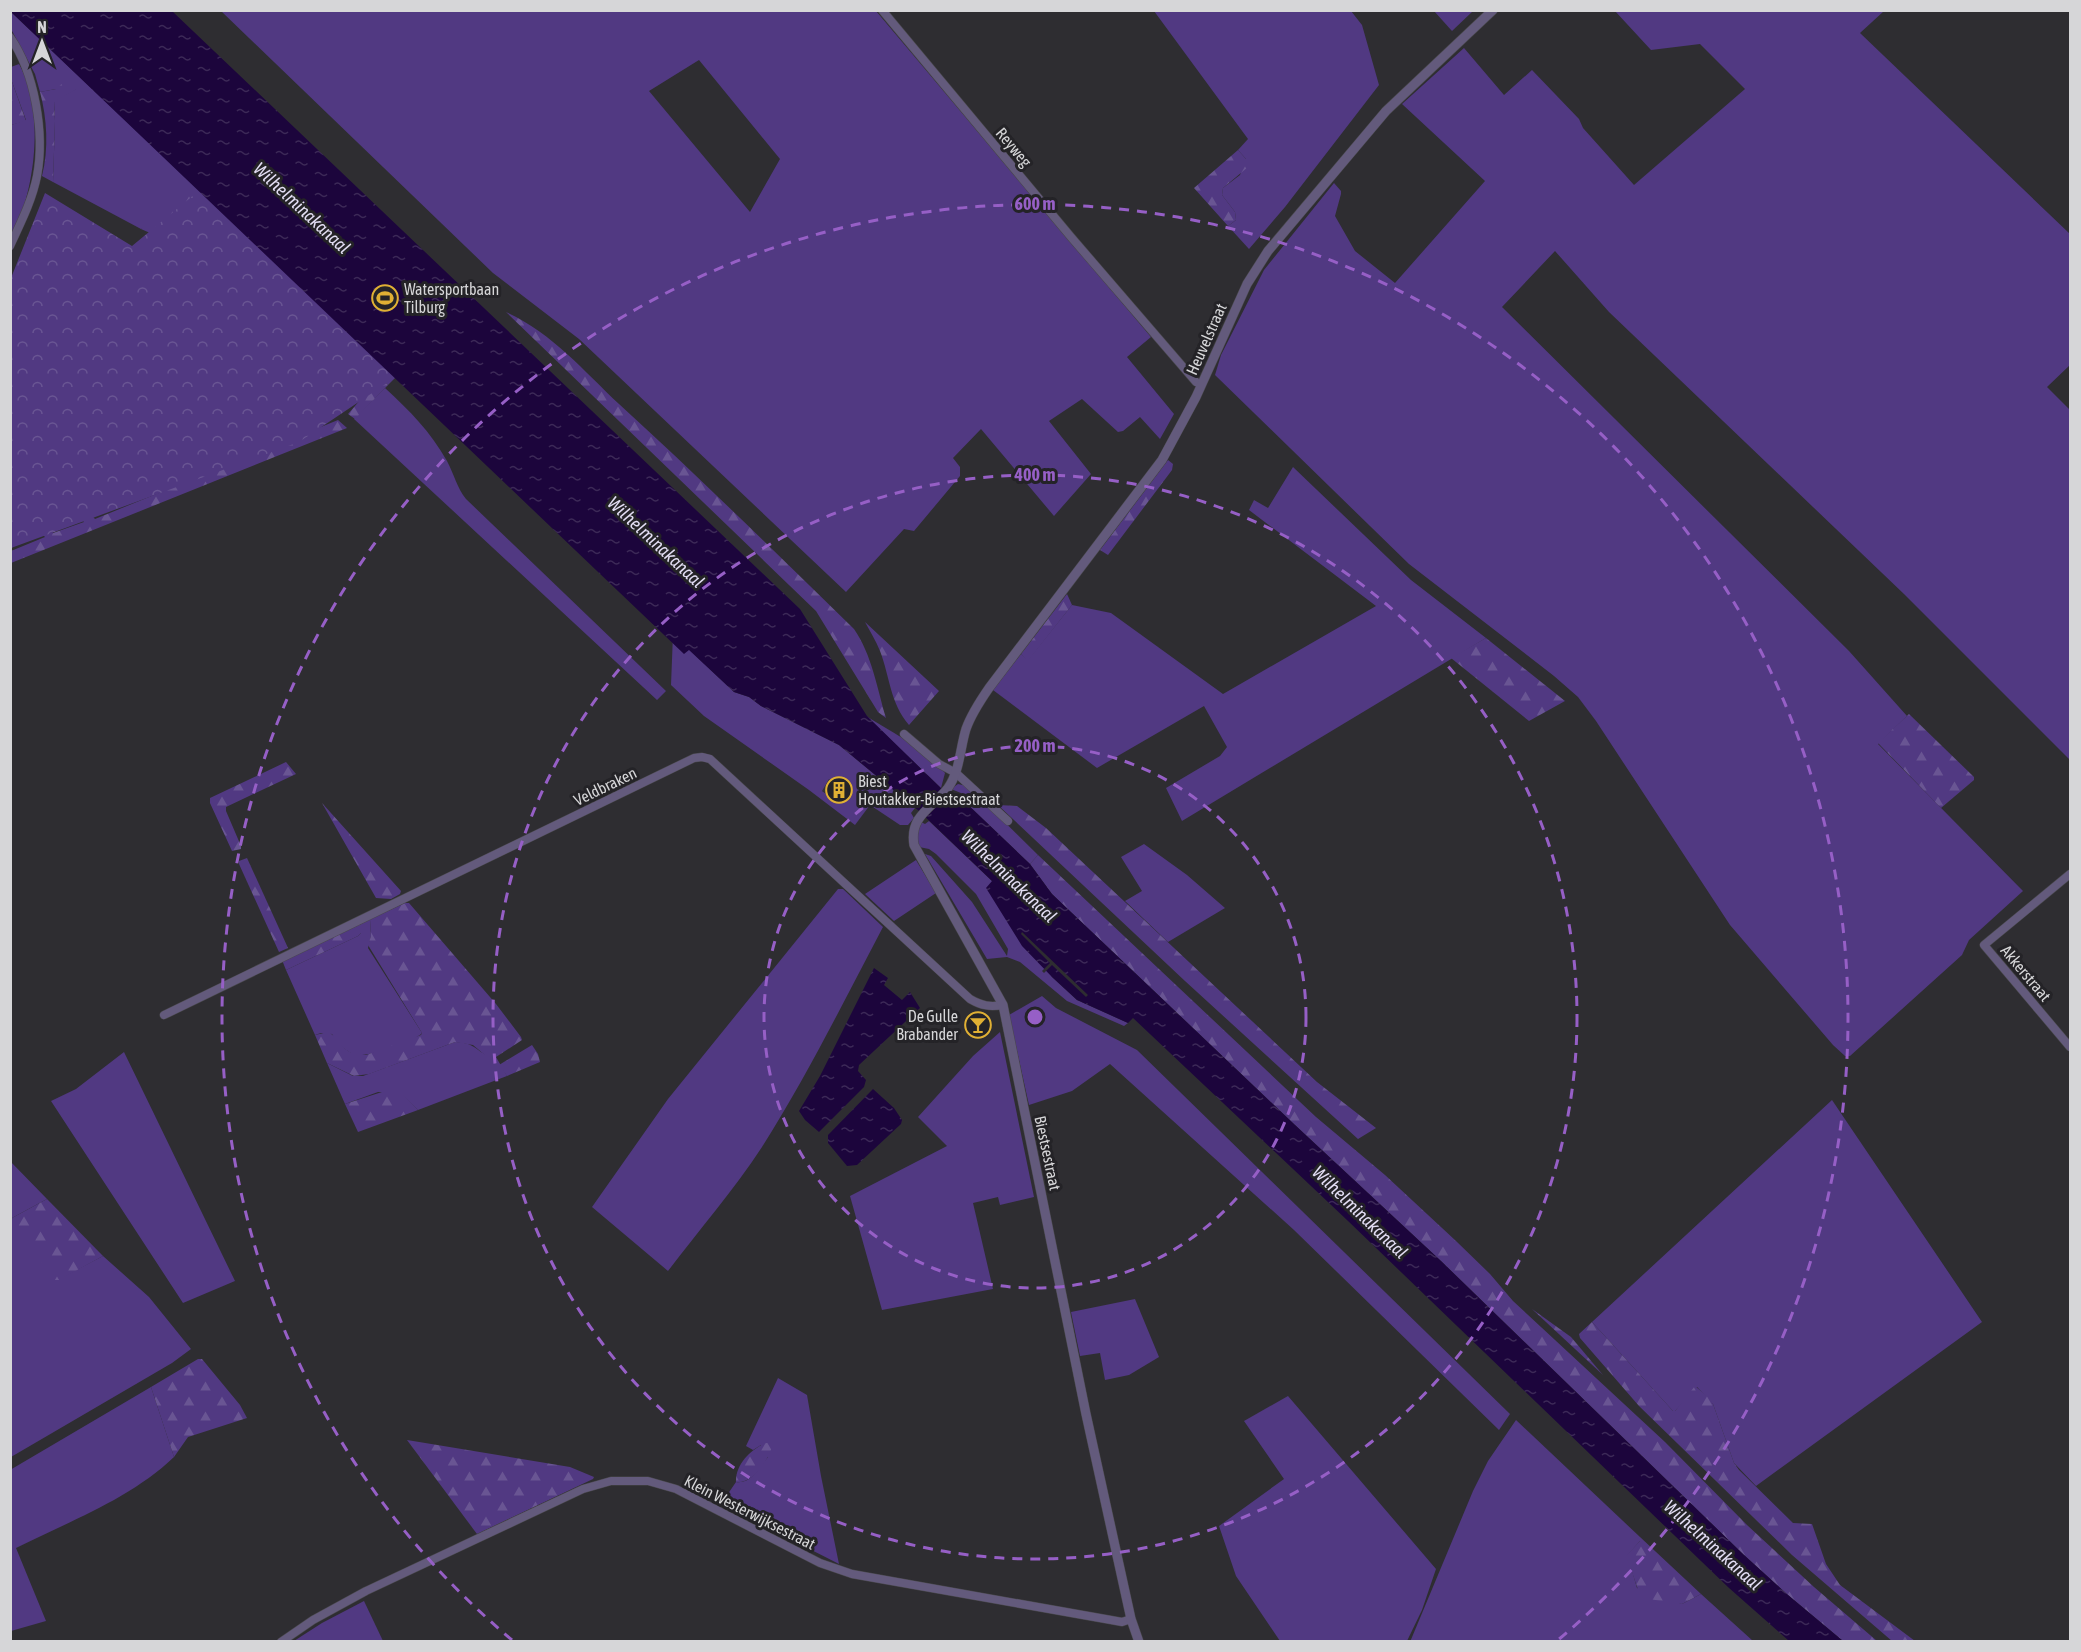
<svg xmlns="http://www.w3.org/2000/svg" width="2081" height="1652" viewBox="0 0 2081 1652" font-family="'Asap Condensed',sans-serif">
<defs>
<pattern id="forest-firs" width="22" height="20" patternUnits="userSpaceOnUse" patternTransform="scale(1.5)"><rect width="22" height="20" fill="#513982"/><path d="M5 1l3.5 6h-7zM16 11l3.5 6h-7z" fill="#695593"/></pattern>
<pattern id="park-crowns" width="20" height="18" patternUnits="userSpaceOnUse" patternTransform="scale(1.5)"><rect width="20" height="18" fill="#513982"/><path d="M2 6a3 3 0 1 1 6 0M12 15a3 3 0 1 1 6 0" fill="none" stroke="#695593"/></pattern>
<pattern id="water-ripples" width="26" height="14" patternUnits="userSpaceOnUse" patternTransform="scale(1.5)"><rect width="26" height="14" fill="#1c053c"/><path d="M2 4q2-2 4 0t4 0M15 11q2-2 4 0t4 0" fill="none" stroke="#3c2957"/></pattern>
</defs>
<rect width="100%" height="100%" fill="#2e2d31"/>
<polygon fill="#36343e" points="829,779 845,789 837,802 821,790"/>
<g fill="#513982" fill-rule="evenodd">
<path d="M581,10L876,11L1151,337L1127,357L1174,414L1160,439L1140,417L1123,431L1118,432L1082,399L1049,421L1091,474L1054,516L981,429L953,458L960,467V476L914,531L904,529L846,592L579,339L493,273L221,11ZM699,60L780,159L750,212L649,91Z"/>
<polygon points="10,11 396,377 388,385 193,198 141,229 53,182 55,121 54,101 76,89 56,89 40,92 35,74 11,29"/>
<polygon points="1154,11 1351,11 1362,25 1379,85 1285,207 1249,249 1228,226 1236,220 1235,212 1222,195 1223,188 1240,175 1246,159 1238,150 1248,139"/>
<polygon points="1434,11 1473,11 1452,31"/>
<polygon points="1615,11 1884,11 1860,33 2070,234 2070,365 2047,387 2070,410 2070,760 1904,594 1609,312 1555,251 1502,307 1849,651 1907,716 1878,744 2023,891 1969,940 1962,955 1850,1056 1845,1056 1833,1045 1730,925 1596,721 1578,697 1554,676 1409,564 1215,375 1221,355 1264,270 1334,183 1341,191 1341,194 1335,216 1355,251 1395,283 1485,181 1402,104 1464,48 1504,95 1532,70 1579,119 1583,128 1634,185 1745,89 1700,44 1651,50"/>
<path d="M19,64C46,111 35,193 11,239V125L26,120L11,79V67Z"/>
<path d="M385,388C410,411 430,431 447,461C454,474 457,488 466,499L666,691L657,700L354,419Z"/>
<polygon points="1293,467 1411,580 1486,638 1182,821 1166,788 1220,756 1227,747 1204,706 1097,768 993,690 1021,654 1028,660 1072,605 1111,613 1223,694 1376,606 1249,510 1254,500 1268,508"/>
<path d="M673,634L734,692L749,697L761,706L839,745L915,808L911,813L914,818L908,825H900L870,805L855,825L809,790L704,716L671,685ZM829,779L845,790L837,802L822,791Z"/>
<path d="M866,716C893,733 925,749 945,773L941,788Z"/>
<polygon points="958,784 967,786 973,791 1038,855 1030,864 964,801 959,799 961,793 951,789"/>
<polygon points="929,821 992,881 1052,977 1077,1000 1128,1023 1124,1026 1067,1001 1020,962 1007,957 987,959 925,854 931,856 972,902 1007,956 1008,949 976,894 936,854 929,849 919,847 916,839 921,822 925,824"/>
<polygon points="1144,844 1187,875 1225,908 1168,942 1125,901 1142,891 1121,857"/>
<polygon points="916,860 936,893 894,921 865,894"/>
<path d="M838,889H843L883,927C844,1001 807,1076 762,1147C734,1190 699,1230 668,1271L592,1207L668,1099Z"/>
<path d="M370,919L371,936L368,948L422,1033C416,1041 368,1057 357,1055C347,1053 337,1043 332,1034L321,1033L315,1035L286,970L358,936L361,933V924Z"/>
<polygon points="1042,996 1056,1008 1137,1050 1510,1414 1499,1430 1294,1230 1110,1064 1072,1091 1029,1105 1009,1015"/>
<polygon points="1000,1032 1034,1197 1000,1205 998,1197 973,1203 993,1289 882,1310 850,1196 947,1146 918,1117 973,1056"/>
<path d="M455,1042C478,1042 479,1057 496,1057L507,1076L418,1110L399,1092H378L345,1104L327,1063L353,1076H363Z"/>
<polygon points="124,1052 235,1281 183,1303 51,1101 76,1089"/>
<polygon points="1832,1100 1982,1322 1756,1486 1734,1463 1713,1404 1697,1387 1675,1411 1673,1411 1592,1322"/>
<polygon points="10,1161 47,1199 12,1218 59,1279 103,1256 149,1297 191,1349 172,1363 11,1457"/>
<polygon points="1135,1299 1159,1357 1129,1375 1105,1380 1100,1353 1080,1356 1071,1312"/>
<path d="M778,1378L807,1395L821,1476L839,1564L721,1504L736,1482C751,1484 759,1468 768,1457L761,1445L753,1450L746,1446Z"/>
<path d="M151,1387L174,1457C130,1499 70,1521 16,1548L46,1621L11,1631L10,1470Z"/>
<polygon points="1288,1396 1436,1569 1422,1610 1407,1641 1280,1641 1236,1576 1219,1526 1284,1479 1244,1421"/>
<polygon points="1516,1420 1640,1537 1640,1541 1626,1557 1631,1567 1637,1588 1682,1604 1701,1594 1753,1641 1410,1642 1473,1491 1488,1461"/>
<polygon points="364,1601 383,1641 294,1641 322,1623"/>
</g>
<g fill="url(#forest-firs)">
<polygon points="11,79 26,121 11,125 10,125"/>
<path d="M65,81L77,89L54,102L55,121L53,182L42,176C49,149 47,118 40,92L56,89Z"/>
<polygon points="1238,150 1246,159 1248,167 1223,188 1222,195 1235,212 1236,220 1228,226 1194,188"/>
<polygon points="179,190 193,198 388,385 355,419 348,414 375,383 157,236 141,229"/>
<path d="M506,312C551,332 584,371 619,404C699,477 776,553 854,629C872,655 877,688 886,718L878,712L816,611Z"/>
<polygon points="338,420 347,428 11,563 11,551 45,537 11,500 10,485 53,533 84,522 35,454 95,519"/>
<polygon points="1168,460 1173,464 1172,470 1108,555 1100,550"/>
<polygon points="1067,594 1072,605 1028,661 1021,654"/>
<path d="M865,622L939,691L909,725C890,703 890,677 880,651C876,641 870,631 865,622Z"/>
<polygon points="1486,638 1565,701 1529,721 1451,658"/>
<polygon points="1909,714 1974,777 1974,780 1941,808 1878,743"/>
<polygon points="286,762 296,774 226,807 226,811 241,846 241,849 232,851 210,803 210,798"/>
<polygon points="322,803 392,881 401,891 400,894 391,899 376,898"/>
<polygon points="998,805 1017,806 1046,828 1317,1082 1376,1128 1358,1139 1185,981"/>
<polygon points="1038,855 1316,1117 1385,1175 1456,1241 1490,1274 1513,1301 1665,1442 1747,1525 1814,1587 1877,1641 1843,1641 1788,1595 1744,1555 1441,1261 1295,1125 1052,894 1030,864"/>
<polygon points="247,858 288,948 279,952 239,864 239,861"/>
<path d="M405,903H409L496,1004L521,1037L522,1040L496,1057H490L486,1056L473,1045L455,1042L369,1074L354,1076L327,1063L315,1035L328,1032C343,1040 340,1055 366,1055L421,1035L422,1033L368,945L371,936L370,919Z"/>
<polygon points="361,924 361,933 358,936 286,970 282,960"/>
<polygon points="532,1045 538,1054 540,1062 507,1076 499,1065"/>
<polygon points="385,1091 400,1092 418,1110 358,1132 345,1104"/>
<polygon points="47,1199 103,1256 59,1280 54,1280 13,1221 12,1218"/>
<polygon points="1532,1309 1571,1337 1603,1375"/>
<polygon points="1592,1322 1673,1411 1675,1411 1695,1386 1709,1398 1713,1404 1734,1463 1739,1470 1793,1523 1812,1524 1826,1564 1840,1585 1915,1641 1892,1641 1792,1555 1639,1406 1580,1338 1579,1334"/>
<polygon points="198,1359 202,1359 240,1405 247,1418 188,1437 174,1457 151,1387"/>
<polygon points="407,1440 570,1467 594,1477 593,1479 477,1534"/>
<path d="M766,1443H771L772,1447C767,1462 753,1484 736,1482C735,1465 751,1449 766,1443Z"/>
<path d="M1640,1537L1701,1594L1682,1604L1642,1598C1635,1585 1633,1570 1625,1557L1640,1541Z"/>
</g>
<polygon fill="url(#park-crowns)" points="201,189 396,377 299,442 11,548 11,278 45,193 132,246"/>
<g fill="url(#water-ripples)">
<polygon points="10,11 172,11 800,609 867,716 948,795 964,801 1030,864 1052,894 1295,1125 1441,1261 1744,1555 1788,1595 1843,1641 1789,1641 1729,1588 1348,1221 1133,1018 1128,1023 1077,1000 1052,977 1022,946 986,888 992,881 919,811 839,745 761,706 749,697 734,692 689,650 684,654"/>
<polygon points="874,968 888,978 884,985 902,1000 910,992 920,1008 859,1065 858,1071 866,1080 864,1087 819,1132 805,1120 799,1111 820,1076"/>
<polygon points="873,1089 894,1108 902,1120 901,1124 857,1165 847,1166 828,1143 828,1135"/>
</g>
<polygon fill="#2e2d31" points="1022,932 1088,995 1086,997 1052,965 1044,973 1042,971 1050,963 1021,934"/>
<g fill="none" stroke-linecap="round" stroke-linejoin="round">
<g stroke="#49484c" stroke-width="9">
<g id="minor">
<polyline points="882,10 1071,237 1196,382"/>
<path d="M10,37C35,73 45,133 37,176C32,201 20,224 10,246"/>
<polyline points="904,734 939,764 956,773 1008,821"/>
<polyline points="2070,874 1984,945 2070,1047"/>
<path d="M164,1015L694,758L702,757L710,759L970,999C982,1006 990,1007 1003,1005"/>
<polyline points="281,1642 313,1620 366,1591 583,1489 611,1481 648,1481 676,1489 820,1563 852,1574 1111,1620 1122,1622 1131,1619"/>
</g>
</g>
<g stroke="#49484c" stroke-width="10">
<path id="tertiary" d="M1139,1642L1131,1619L1086,1414L1003,1005L914,845C909,816 932,808 948,788C960,771 960,748 966,729C971,715 980,701 989,688L1162,460L1196,397L1247,284L1268,251L1386,111L1493,10"/>
</g>
<use href="#minor" stroke="#635a7c" stroke-width="8"/>
<use href="#tertiary" stroke="#635a7c" stroke-width="9"/>
</g>
<g fill="none" stroke="#965fc6" stroke-width="3" stroke-dasharray="10 8">
<circle cx="1035" cy="1017" r="271"/>
<circle cx="1035" cy="1017" r="542"/>
<path d="M512 1640A813 813 0 1 1 1558 1640"/>
</g>
<defs>
<g id="stadium-ring" transform="scale(1.35)"><circle r="9.5" fill="#242327" stroke="#e0b034" stroke-width="1.5"/><path d="M0-5a6.5 5 0 1 0 0 10a6.5 5 0 1 0 0-10ZM-3.5-1.8h7v3.6h-7Z" fill="#e0b034"/></g>
<g id="building-ring" transform="scale(1.35)"><circle r="9.5" fill="#242327" stroke="#e0b034" stroke-width="1.5"/><path d="M-4-6H4V6H1V3H-1V6H-4ZM-2.5-4.3h1.7v1.8h-1.7ZM.8-4.3h1.7v1.8H.8ZM-2.5-1h1.7V.8h-1.7ZM.8-1h1.7V.8H.8Z" fill="#e0b034"/></g>
<g id="bar-ring" transform="scale(1.35)"><circle r="9.5" fill="#242327" stroke="#e0b034" stroke-width="1.5"/><path d="M-6-5H6L.8 .8V4.5H3.5V6h-7V4.5H-.8V.8Z" fill="#e0b034"/></g>
</defs>
<g fill-rule="evenodd">
<use href="#stadium-ring" x="385" y="298"/>
<use href="#building-ring" x="839" y="790"/>
<use href="#bar-ring" x="978" y="1025"/>
</g>
<g text-anchor="middle" dominant-baseline="central" stroke-width="6" stroke-linejoin="round" paint-order="stroke">
<g font-size="16" fill="#d6d6d8" stroke="#242327">
<text transform="translate(1014 147) rotate(50)">Reyweg</text>
<text transform="translate(1206 339) rotate(-66)">Heuvelstraat</text>
<text transform="translate(605 786) rotate(-26)">Veldbraken</text>
<text transform="translate(2026 973) rotate(50)">Akkerstraat</text>
<text transform="translate(1048 1153) rotate(78)">Biestsestraat</text>
<text transform="translate(750 1512) rotate(27)">Klein Westerwijksestraat</text>
</g>
<g font-size="16" fill="#d6d6d8" stroke="#242327" text-anchor="start">
<text x="404" y="289">Watersportbaan<tspan x="404" dy="18">Tilburg</tspan></text>
<text x="858" y="781">Biest<tspan x="858" dy="18">Houtakker-Biestsestraat</tspan></text>
<text x="958" y="1016" text-anchor="end">De Gulle<tspan x="958" dy="18">Brabander</tspan></text>
</g>
<g font-size="18" font-style="italic" fill="#e3def4" stroke="#242327">
<text transform="translate(302 208) rotate(43)">Wilhelminakanaal</text>
<text transform="translate(656 542) rotate(43)">Wilhelminakanaal</text>
<text transform="translate(1009 876) rotate(44)">Wilhelminakanaal</text>
<text transform="translate(1360 1212) rotate(44)">Wilhelminakanaal</text>
<text transform="translate(1713 1545) rotate(42)">Wilhelminakanaal</text>
</g>
</g>
<circle cx="1035" cy="1017" r="9" fill="#965fc6" stroke="#242327" stroke-width="3"/>
<g font-size="18" text-anchor="middle" font-weight="bold" fill="#965fc6" stroke="#242327" stroke-width="6" stroke-linejoin="round" paint-order="stroke">
<text x="1035" y="210">600 m</text>
<text x="1035" y="481">400 m</text>
<text x="1035" y="752">200 m</text>
</g>
<rect width="2081" height="1652" fill="none" stroke="#d6d6d8" stroke-width="24"/>
<g transform="translate(42 42)" stroke="#242327" stroke-width="4.5" paint-order="stroke">
<path d="M0-4.5L10 22L0 15L-10 22Z" fill="#d6d6d8"/>
<text y="-9" font-size="16" font-weight="bold" text-anchor="middle" fill="#d6d6d8">N</text>
</g>
</svg>
